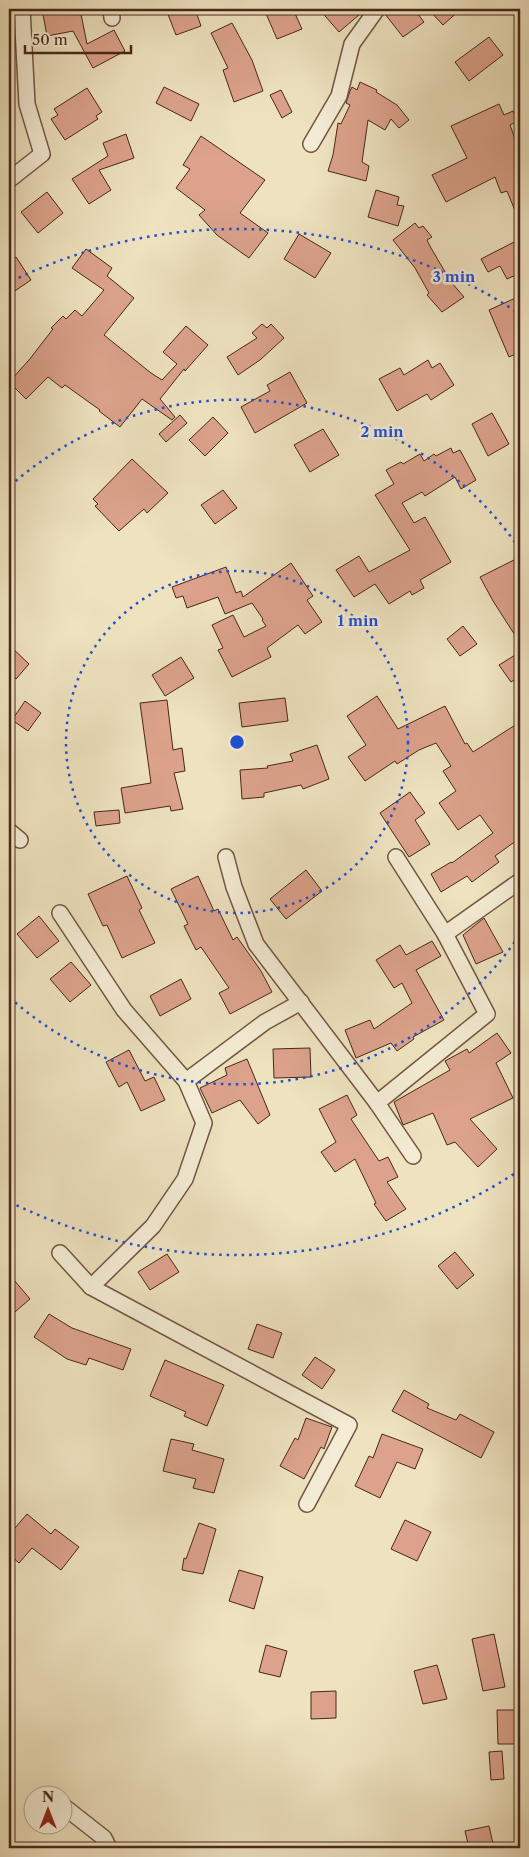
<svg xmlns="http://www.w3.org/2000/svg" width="529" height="1857" viewBox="0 0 529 1857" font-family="'Libre Caslon Text',serif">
<rect width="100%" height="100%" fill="#eee2bf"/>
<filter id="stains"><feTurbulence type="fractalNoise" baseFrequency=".004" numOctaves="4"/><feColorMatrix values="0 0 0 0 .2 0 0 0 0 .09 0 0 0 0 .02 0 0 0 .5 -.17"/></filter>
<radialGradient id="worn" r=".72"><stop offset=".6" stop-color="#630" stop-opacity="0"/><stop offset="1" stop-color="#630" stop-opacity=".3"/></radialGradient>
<g fill="#dca28b" stroke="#482718">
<polygon points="42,9 80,9 87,44 114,30 125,51 93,68 73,31 47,36"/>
<polygon points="166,9 195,9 201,26 176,35"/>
<polygon points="264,9 293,9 302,29 277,39"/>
<polygon points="319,9 366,9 339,32"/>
<polygon points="392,9 414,9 424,22 403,37 385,14"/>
<polygon points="428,9 461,9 443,25"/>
<polygon points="232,23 252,60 263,91 234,102 223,70 228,68 211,33"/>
<polygon points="489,37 503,55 469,81 455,62"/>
<polygon points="360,82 377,90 376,92 397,105 409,120 399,128 391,119 385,130 368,120 362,162 369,166 366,181 328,171 333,155 338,123 341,124 350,105 346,103 350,91 352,87 357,90"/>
<polygon points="164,87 199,104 191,121 156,103"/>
<polygon points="87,88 102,112 96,116 98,119 65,140 51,119 58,115 54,109"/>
<polygon points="281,90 292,112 282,118 270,95"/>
<polygon points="499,104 504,115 513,111 518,121 510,125 520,153 520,223 507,191 501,193 495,177 446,202 432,175 467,158 451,126"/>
<polygon points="126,134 134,158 99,170 111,190 89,204 72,179 108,156 103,143"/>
<polygon points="201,136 265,180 240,213 268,233 249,258 217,235 199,215 205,210 176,188 190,169 183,165"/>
<polygon points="376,190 399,197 397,205 404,206 398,226 368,217"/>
<polygon points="47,192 63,213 38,233 21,212"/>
<polygon points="415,223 419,228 423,226 432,237 427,240 431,248 451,282 464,297 442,312 427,295 429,293 415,268 393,240"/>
<polygon points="299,234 331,253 315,278 284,259"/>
<polygon points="520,239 520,273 507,279 500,266 488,272 481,259"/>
<polygon points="86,249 112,268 107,276 134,298 104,335 151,373 162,380 177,364 163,352 186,326 208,345 185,371 184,369 160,399 175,417 172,420 142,399 120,427 99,411 100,410 65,385 62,388 48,377 26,399 9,382 29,360 53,329 51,328 63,316 66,319 75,310 82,316 104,290 72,268"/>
<polygon points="16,257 31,280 9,295 9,262"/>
<polygon points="520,296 520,352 509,357 489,310"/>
<polygon points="262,324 267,328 271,324 284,338 260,360 238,375 227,357 257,338 252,333"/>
<polygon points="428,360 432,368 440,363 454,385 431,400 427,394 397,411 379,379 400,368 404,375"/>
<polygon points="290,372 307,403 255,433 241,407 270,391 267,385"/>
<polygon points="492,413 509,444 488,456 472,424"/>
<polygon points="180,415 187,423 166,442 159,434"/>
<polygon points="213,417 228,433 205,456 189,440"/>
<polygon points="323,429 339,455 310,472 294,445"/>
<polygon points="451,448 453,453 460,450 476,480 461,489 455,477 425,496 422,492 402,503 414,523 425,517 451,562 420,580 424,588 412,595 410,591 389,604 375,584 354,597 336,570 359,556 369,572 410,550 375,495 394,484 386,470 401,462 403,464 420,454 424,461 434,454 436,456"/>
<polygon points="132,459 168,493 147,513 144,509 119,531 95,506 98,504 93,499"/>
<polygon points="223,490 237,508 215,524 201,505"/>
<polygon points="520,557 520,643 493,601 480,577"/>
<polygon points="291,563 313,596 307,600 322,622 305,634 298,625 267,648 271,657 232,677 218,650 223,648 212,625 233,615 244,637 266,626 262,620 263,619 252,603 225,614 218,597 187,608 183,596 176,598 172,587 226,567 236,593 241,591 243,597"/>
<polygon points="463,626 477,644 460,656 447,639"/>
<polygon points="9,645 29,664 16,679 9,672"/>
<polygon points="520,652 520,676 511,682 499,665"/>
<polygon points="181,657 194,678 165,696 152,675"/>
<polygon points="377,696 398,729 445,706 465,744 467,743 473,752 520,722 520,838 495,856 499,862 472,882 467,876 441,892 431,874 451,862 452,863 493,833 480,815 458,830 439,803 456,791 443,771 451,766 436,743 419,750 397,764 395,761 365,781 348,757 366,745 347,716"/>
<polygon points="285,698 288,721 242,727 239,703"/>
<polygon points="167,700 173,750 182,748 185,771 174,773 183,809 171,811 170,806 125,813 121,788 151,783 140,703"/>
<polygon points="25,701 41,713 28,731 12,720"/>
<polygon points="317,745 329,779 303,789 301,785 264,793 264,797 242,799 240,770 268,768 267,766 293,761 290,754"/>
<polygon points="410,792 425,813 415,820 430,844 409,857 380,813"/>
<polygon points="119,810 120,823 96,826 94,812"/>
<polygon points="306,870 322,891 286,919 270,899"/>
<polygon points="127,876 142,908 139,910 155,943 122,958 107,925 103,926 88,894"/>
<polygon points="198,876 214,911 218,909 233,940 237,937 261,971 272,992 230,1014 219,993 229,988 201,947 196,950 184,926 188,924 171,889"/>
<polygon points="39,916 59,941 37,958 17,934"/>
<polygon points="484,918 503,952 476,964 463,935"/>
<polygon points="432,941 441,956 416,970 444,1020 413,1037 414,1039 397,1051 391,1043 356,1058 345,1030 370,1020 374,1029 412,1003 402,983 394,988 376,960 400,945 406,955"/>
<polygon points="71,962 91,985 70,1002 50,979"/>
<polygon points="181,979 191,999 160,1016 150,996"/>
<polygon points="497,1033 511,1053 496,1063 513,1098 470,1119 497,1149 478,1167 455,1142 447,1145 433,1113 403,1125 394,1102 450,1070 445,1061 467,1049 469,1053"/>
<polygon points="310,1048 311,1077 274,1078 273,1049"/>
<polygon points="129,1050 145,1081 154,1077 165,1100 141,1111 127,1082 119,1087 106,1062"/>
<polygon points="247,1059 270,1115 258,1124 240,1100 212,1113 200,1088 227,1075 225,1068"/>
<polygon points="347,1095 357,1115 351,1119 379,1161 388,1157 398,1177 387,1182 406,1209 386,1221 374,1204 376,1203 355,1159 335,1172 321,1152 336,1142 319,1109"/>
<polygon points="455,1252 474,1275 457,1289 438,1266"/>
<polygon points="167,1254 179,1272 150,1290 138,1272"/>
<polygon points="9,1274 30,1299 9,1317"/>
<polygon points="49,1314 72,1328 131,1349 123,1370 89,1358 86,1365 67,1359 34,1337"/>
<polygon points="257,1324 282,1333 273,1358 248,1349"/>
<polygon points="315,1357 335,1370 322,1389 302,1375"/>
<polygon points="165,1360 224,1385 207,1426 184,1416 186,1412 150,1396"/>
<polygon points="404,1390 429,1404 427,1408 456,1420 460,1414 494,1432 481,1458 392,1411"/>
<polygon points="306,1418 332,1427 324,1449 321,1447 304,1479 280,1466 295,1438 298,1440"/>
<polygon points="382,1434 423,1449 415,1469 397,1462 380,1498 355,1486 369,1456 373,1458"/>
<polygon points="171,1439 194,1444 192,1450 224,1459 214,1493 193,1488 196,1479 163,1471"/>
<polygon points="27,1514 51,1534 55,1529 79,1547 61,1570 32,1548 19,1563 9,1554 9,1535"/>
<polygon points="405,1520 431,1532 417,1561 391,1549"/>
<polygon points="199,1523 216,1529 203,1574 182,1570 184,1558 186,1559"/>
<polygon points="239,1570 263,1577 254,1609 229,1601"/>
<polygon points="494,1634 505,1687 483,1691 472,1639"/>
<polygon points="266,1645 287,1651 280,1677 259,1672"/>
<polygon points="437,1665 447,1699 423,1704 414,1671"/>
<polygon points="336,1691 336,1718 311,1719 311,1692"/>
<polygon points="497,1710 515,1710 515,1744 498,1744"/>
<polygon points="502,1751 504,1779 491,1780 489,1752"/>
<polygon points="489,1826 494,1848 469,1848 465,1831"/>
</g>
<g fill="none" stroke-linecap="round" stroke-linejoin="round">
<g stroke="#725642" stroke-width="18">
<g id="street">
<polyline points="111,9 112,18"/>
<polyline points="311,144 339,96 352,44 377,9"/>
<polyline points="9,180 42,154 27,104 22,9"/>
<polyline points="9,831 20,840"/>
<polyline points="226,857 234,887 256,944 377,1103 413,1156"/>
<polyline points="60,913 124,1010 186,1081 204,1123 185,1179 153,1226 91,1287"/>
<polyline points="445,934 520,881"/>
<polyline points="186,1081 265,1022 301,1002"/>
<polyline points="377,1103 487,1014 445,934 396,857"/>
<polyline points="60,1253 91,1287 349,1425 307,1504"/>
<polyline points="62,1805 104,1838 109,1848"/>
</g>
</g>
<use href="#street" stroke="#f4ecd5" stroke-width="15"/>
</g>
<g fill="none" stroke="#1d4ed8" stroke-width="2.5" stroke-dasharray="2.5 5">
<circle cx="237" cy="742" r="171"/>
<path d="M519 936A342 342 0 0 1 10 998M10 486A342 342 0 0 1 519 548"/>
<path d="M520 1170A513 513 0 0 1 12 1203M12 281A513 513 0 0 1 520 314"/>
</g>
<circle cx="237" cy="742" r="8" fill="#1d4ed8" stroke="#f4ecd5" stroke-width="2.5"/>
<g font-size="15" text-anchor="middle" font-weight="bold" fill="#1d4ed8" stroke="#f4ecd5" stroke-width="5" stroke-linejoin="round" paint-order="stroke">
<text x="454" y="282">3 min</text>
<text x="382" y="437">2 min</text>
<text x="358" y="626">1 min</text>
</g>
<rect width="529" height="1857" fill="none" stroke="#eee2bf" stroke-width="30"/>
<rect x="10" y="10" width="509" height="1837" fill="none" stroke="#482718" stroke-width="2.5"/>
<rect x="15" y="15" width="499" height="1827" fill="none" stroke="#482718"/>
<g transform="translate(48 1810)"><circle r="24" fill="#f4ecd5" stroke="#af9d89"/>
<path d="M0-4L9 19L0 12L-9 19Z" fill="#8f2418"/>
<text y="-8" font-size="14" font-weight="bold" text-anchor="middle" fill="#482718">N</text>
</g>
<path d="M25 45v8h106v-8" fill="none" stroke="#482718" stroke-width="2.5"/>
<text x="32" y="45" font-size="15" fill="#482718" stroke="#f4ecd5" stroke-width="4" paint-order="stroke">50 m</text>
<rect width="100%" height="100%" filter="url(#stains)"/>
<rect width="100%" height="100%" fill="url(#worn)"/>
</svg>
